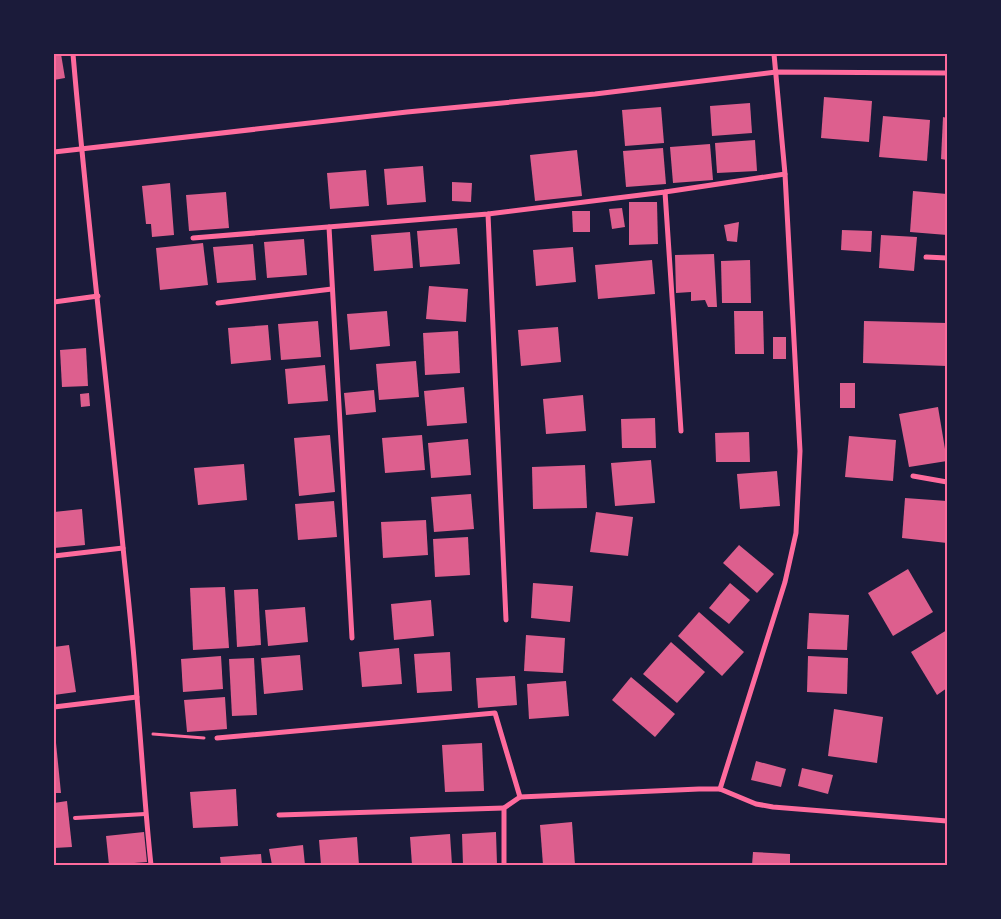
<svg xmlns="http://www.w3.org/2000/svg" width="1001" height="919" viewBox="0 0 1001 919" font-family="Barlow,sans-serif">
<rect width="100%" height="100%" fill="#1b1b3a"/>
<g fill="#dd5f8e">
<polygon points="61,54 65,78 54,80 54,55"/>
<polygon points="824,97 872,101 869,142 821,138"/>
<polygon points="750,103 752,133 712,136 710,106"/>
<polygon points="661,107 664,143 625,146 622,110"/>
<polygon points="883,116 930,120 927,161 879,157"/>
<polygon points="943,117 947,118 947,160 941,159"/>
<polygon points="755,140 757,171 717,173 715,143"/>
<polygon points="710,144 713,180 673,183 670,147"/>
<polygon points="663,148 666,184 626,187 623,151"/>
<polygon points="577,150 582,196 535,201 530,155"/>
<polygon points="423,166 426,202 387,205 384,169"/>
<polygon points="366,170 369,206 330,209 327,173"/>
<polygon points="452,182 472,183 471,202 452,201"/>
<polygon points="170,183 174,235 152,237 151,224 146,224 142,186"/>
<polygon points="913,191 947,194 947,235 910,232"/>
<polygon points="226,192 229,228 189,231 186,195"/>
<polygon points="629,202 657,202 658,244 629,245"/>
<polygon points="622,208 625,227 612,229 609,209"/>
<polygon points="572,211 590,211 590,232 573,232"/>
<polygon points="739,222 737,242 727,241 724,225"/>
<polygon points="457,228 460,264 420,267 417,231"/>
<polygon points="842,230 872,231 871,252 841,250"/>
<polygon points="410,232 413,268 374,271 371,235"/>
<polygon points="881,235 917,237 914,271 879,268"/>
<polygon points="304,239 307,275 267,278 264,242"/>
<polygon points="203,243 208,285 160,290 156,248"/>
<polygon points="253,244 256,280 217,283 213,247"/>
<polygon points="573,247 576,282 536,286 533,250"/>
<polygon points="714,254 717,307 708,307 705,300 691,301 691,292 676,293 675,255"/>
<polygon points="652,260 655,294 598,299 595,265"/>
<polygon points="750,260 751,303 722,303 721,261"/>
<polygon points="429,286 468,289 466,322 426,319"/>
<polygon points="387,311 390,346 350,350 347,314"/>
<polygon points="734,311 763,311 764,354 735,354"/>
<polygon points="318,321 321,357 281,360 278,324"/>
<polygon points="864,321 947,323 947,366 863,363"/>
<polygon points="268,325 271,360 231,364 228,328"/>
<polygon points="558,327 561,362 521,366 518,330"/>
<polygon points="458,331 460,373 425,375 423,333"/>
<rect x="773" y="337" width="13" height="22"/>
<polygon points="86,348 88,386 62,387 60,350"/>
<polygon points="416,361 419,397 379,400 376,364"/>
<polygon points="325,365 328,401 288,404 285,369"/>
<rect x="840" y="383" width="15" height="25"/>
<polygon points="464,387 467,423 427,426 424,391"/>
<polygon points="374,390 376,412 346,415 344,393"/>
<polygon points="89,393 90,406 81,407 80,394"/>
<polygon points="583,395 586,431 546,434 543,399"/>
<polygon points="938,407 947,461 909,467 899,414"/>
<polygon points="655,418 656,448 622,448 621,419"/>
<polygon points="749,432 750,462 716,462 715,433"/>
<polygon points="330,435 335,492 299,496 294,438"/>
<polygon points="422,435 425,470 385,473 382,438"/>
<polygon points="849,436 896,440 893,481 845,477"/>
<polygon points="468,439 471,475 431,478 428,443"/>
<polygon points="651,460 655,503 615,506 611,463"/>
<polygon points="244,464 247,500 198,505 194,468"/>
<polygon points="585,465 587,508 533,509 532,467"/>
<polygon points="777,471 780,506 740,509 737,474"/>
<polygon points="471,494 474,529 434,532 431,497"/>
<polygon points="905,498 947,501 947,543 902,538"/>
<polygon points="334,501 337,537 298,540 295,504"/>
<polygon points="82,509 85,545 54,548 54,512"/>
<polygon points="596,512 633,517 628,556 590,552"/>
<polygon points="426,520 428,555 383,558 381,522"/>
<polygon points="468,537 470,575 435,577 433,539"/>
<polygon points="739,545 774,574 757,593 723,563"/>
<polygon points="908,569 933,612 893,636 868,593"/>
<polygon points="533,583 573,586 570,622 531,618"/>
<polygon points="730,583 750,600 729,624 709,608"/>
<polygon points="225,587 229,648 193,650 190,588"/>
<polygon points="258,589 261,645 237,647 234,590"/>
<polygon points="431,600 434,636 394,640 391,604"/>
<polygon points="305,607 308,642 268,646 265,610"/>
<polygon points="699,612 744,652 722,676 678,636"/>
<polygon points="809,613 849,615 847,650 807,649"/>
<polygon points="947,630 947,688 937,695 911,652"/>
<polygon points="526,635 565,638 563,673 524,671"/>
<polygon points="671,642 705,672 677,703 643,674"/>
<polygon points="69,645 76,692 54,695 54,647"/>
<polygon points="399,648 402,684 362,687 359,652"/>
<polygon points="450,652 452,691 417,693 414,654"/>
<polygon points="300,655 303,690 264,694 261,658"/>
<polygon points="221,656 223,689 183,692 181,659"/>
<polygon points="808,656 848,658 847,694 807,692"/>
<polygon points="254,658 257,715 232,716 229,659"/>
<polygon points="515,676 517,705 478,708 476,678"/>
<polygon points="631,677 675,714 655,737 612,700"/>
<polygon points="566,681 569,716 529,719 527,684"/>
<polygon points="225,697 227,729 187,732 184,700"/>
<polygon points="834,709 883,717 877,763 828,756"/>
<polygon points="54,743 56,743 61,793 54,793"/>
<polygon points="482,743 484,791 445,792 442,745"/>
<polygon points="756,761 786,769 781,787 751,780"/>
<polygon points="802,768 833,775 828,794 798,786"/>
<polygon points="236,789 238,826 193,828 190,792"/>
<polygon points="67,801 72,847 54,848 54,803"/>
<polygon points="572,822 575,865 543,865 540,825"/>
<polygon points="144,832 147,862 109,865 106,836"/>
<polygon points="496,832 497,865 463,865 462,834"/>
<polygon points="450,834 452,865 412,865 410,837"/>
<polygon points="357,837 359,865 348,865 348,863 321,865 319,840"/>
<polygon points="303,845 305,865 272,865 269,849"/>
<polygon points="753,852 790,854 790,865 752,865"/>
<polygon points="261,854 262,865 221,865 220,857"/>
</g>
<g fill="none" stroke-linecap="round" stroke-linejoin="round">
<polyline stroke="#ff6b9d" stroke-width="3" points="153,734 204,738"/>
<polyline stroke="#ff6b9d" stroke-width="4" points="75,818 145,814"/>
<g stroke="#ff6b9d" stroke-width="5">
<path d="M73,54C87,218 107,382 123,547C128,597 134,648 137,698C142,754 145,810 151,865"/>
<polyline points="54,152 407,112 595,94 776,72 947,73"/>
<polyline points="665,192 681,431"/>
<polyline points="488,214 506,620"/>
<polyline points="329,227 352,638"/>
<polyline points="193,238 488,214 665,192 785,174"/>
<polyline points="926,257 947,258"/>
<polyline points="54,302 98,296"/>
<polyline points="218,303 332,289"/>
<polyline points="913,476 947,482"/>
<polyline points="54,556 123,548"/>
<polyline points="54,707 137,697"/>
<polyline points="217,738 495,713 520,797 504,808 504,865"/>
<polyline points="720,789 785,582 796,533 800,451 785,174 774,54"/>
<polyline points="520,797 699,789 720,789 756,804 773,807 947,821"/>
<polyline points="279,815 504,808"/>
</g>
</g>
<rect width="1001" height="919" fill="none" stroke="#1b1b3a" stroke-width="110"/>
<rect x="55" y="55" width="891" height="809" fill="none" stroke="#ff6b9d" stroke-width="2"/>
</svg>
